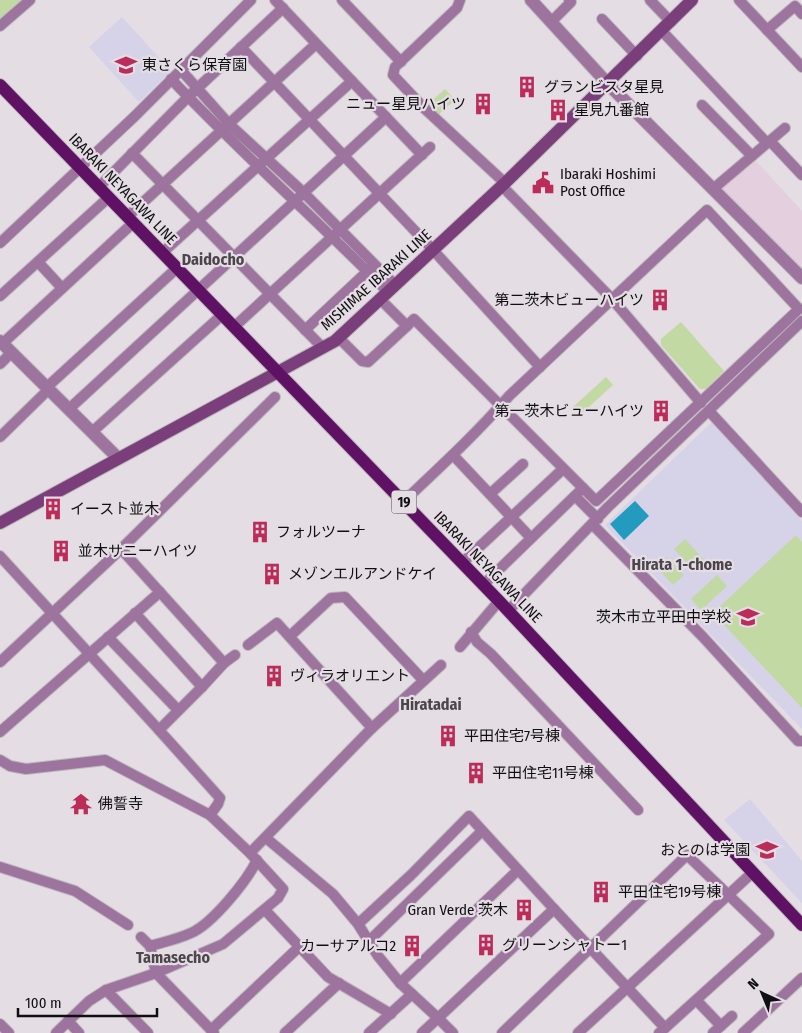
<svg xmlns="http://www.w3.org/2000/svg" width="802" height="1033" viewBox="0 0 802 1033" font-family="'Fira Sans Condensed','Noto Sans JP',sans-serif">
<rect width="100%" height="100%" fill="#e4dde4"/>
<polygon fill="#e3cfdd" points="756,161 802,211 802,270 720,188"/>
<g fill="#d6d2e8">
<polygon points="122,17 171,71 139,102 89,47"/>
<polygon points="713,421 802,521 802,729 605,525"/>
<polygon points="750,799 802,861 802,903 724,820"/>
</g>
<g fill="#c2d9a3">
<polygon points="0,0 25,0 0,23"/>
<polygon points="445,89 455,100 438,115 427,105"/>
<polygon points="681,322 724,371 706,389 700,389 661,345 661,339"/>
<polygon points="606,377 613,385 580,415 573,407"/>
<polygon points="796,535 802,542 802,708 713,613"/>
<polygon points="685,539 707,563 696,573 674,549"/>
<polygon points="667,557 684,575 673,585 656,567"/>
<polygon points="717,575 727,586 701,610 691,599"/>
</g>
<polygon fill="#239bbf" points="635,501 649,516 624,540 610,524"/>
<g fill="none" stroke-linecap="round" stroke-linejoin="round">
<g stroke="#beb8be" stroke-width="12">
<g id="minor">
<polyline points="275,0 422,155"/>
<polyline points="342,0 401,62"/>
<polyline points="460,0 457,8 395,67 393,75 424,108 505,183"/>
<polyline points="650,0 671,22"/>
<polyline points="739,0 802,67"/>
<polyline points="602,19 637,56"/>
<polyline points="551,22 571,2 569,0"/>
<polyline points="0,26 30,0"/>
<polyline points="767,30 795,6 802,14"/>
<polyline points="662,31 767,143"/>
<polyline points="241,47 433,250 540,367"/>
<polyline points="181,70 229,124 304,193 395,285"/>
<path d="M171,79C241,153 317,220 388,292"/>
<polyline points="702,105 752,156"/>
<polyline points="770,141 802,175"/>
<polyline points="132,153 323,348"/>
<polyline points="502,186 613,300 701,403"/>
<polyline points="98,188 188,97 283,8"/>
<polyline points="713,189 785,128"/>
<polyline points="127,217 316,44"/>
<polyline points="0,243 135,116 251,0"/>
<polyline points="162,253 352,81"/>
<polyline points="38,262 62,288"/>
<polyline points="0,296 108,198"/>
<polyline points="234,327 430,147"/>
<polyline points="305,330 372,267"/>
<polyline points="339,338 362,361 368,362 407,326 380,299"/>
<polyline points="3,343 133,223"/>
<polyline points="0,364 12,352"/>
<polyline points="47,387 177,268"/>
<polyline points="69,409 386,117"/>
<polyline points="709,411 802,512"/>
<polyline points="92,432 222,315"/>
<polyline points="0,437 49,389"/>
<polyline points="453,455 531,538"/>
<polyline points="490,494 523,464"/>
<polyline points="575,496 598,519"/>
<path d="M403,502C440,467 476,434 509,396L707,210L799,309L596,501L414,319L407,326"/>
<polyline points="593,525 703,637 798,741 802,741"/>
<polyline points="121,549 224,663"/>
<polyline points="0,556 159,730"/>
<polyline points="462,563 563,469"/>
<polyline points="483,585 583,488"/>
<polyline points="508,611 608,507 802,321"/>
<polyline points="135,613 202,687 224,663 235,655"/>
<polyline points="471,632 477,642 491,654 638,810"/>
<polyline points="290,636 331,598 345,597 423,680"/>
<polyline points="108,637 178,710"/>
<polyline points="248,645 277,623 372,728"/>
<polyline points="460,647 499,601"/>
<polyline points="0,662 121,549 275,397"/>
<polyline points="202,687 159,730 220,798 218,804 210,815"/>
<polyline points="0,732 160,592"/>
<polyline points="0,760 10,766 26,769 105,760 210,815 250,853 283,889 278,898 223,944 156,973 106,990 89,1001 56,1033"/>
<polyline points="266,838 333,894 358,924 378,956 400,983 438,1018 554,909 469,816 411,875 358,924"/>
<polyline points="250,853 372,728 441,665"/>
<polyline points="0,867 75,891 128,925"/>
<polyline points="554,909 665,1028 659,1033"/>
<polyline points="265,910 328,977 391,1014"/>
<polyline points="141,937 150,946 156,973 214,1033"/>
<polyline points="369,941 482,831"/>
<path d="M150,946C164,942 178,939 191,933C212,924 247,881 257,860"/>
<polyline points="400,983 517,871"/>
<polyline points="106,990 148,1033"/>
<polyline points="700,1004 721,1026"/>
<polyline points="68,1021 79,1033"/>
<polyline points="0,1024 9,1033"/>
<polyline points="211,1030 299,947"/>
<polyline points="285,1033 339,983"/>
<polyline points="369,1033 412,994"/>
<polyline points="422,1033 438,1018 453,1033"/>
<polyline points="502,1033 687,855 769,934 665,1028"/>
<polyline points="578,1033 752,873"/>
<polyline points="713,1033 732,1016"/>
<polyline points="743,1033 802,978"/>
</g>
</g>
<g stroke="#beb8be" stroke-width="14">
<g id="tertiary">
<polyline points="531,0 608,84 802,278"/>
<polyline points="0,341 118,458"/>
</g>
</g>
<g stroke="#beb8be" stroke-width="14">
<polyline id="secondary" points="0,523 335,341 505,183 692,0"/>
</g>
<g stroke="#beb8be" stroke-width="14">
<polyline id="primary" points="0,85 499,601 802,925"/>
</g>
<use href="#minor" stroke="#9d749d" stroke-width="10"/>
<use href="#tertiary" stroke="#9d749d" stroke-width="12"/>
<use href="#secondary" stroke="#7a3e7b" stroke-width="12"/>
<use href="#primary" stroke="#5f1163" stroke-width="12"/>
</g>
<defs>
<g id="school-bare" transform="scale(1.725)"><path d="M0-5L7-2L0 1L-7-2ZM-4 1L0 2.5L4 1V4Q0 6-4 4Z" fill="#bb2c59" stroke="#e4dde4" stroke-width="2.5" paint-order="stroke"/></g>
<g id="building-bare" transform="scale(1.725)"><path d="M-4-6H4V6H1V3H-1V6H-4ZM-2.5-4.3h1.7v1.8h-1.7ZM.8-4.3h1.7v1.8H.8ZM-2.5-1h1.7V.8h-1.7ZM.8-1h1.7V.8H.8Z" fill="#bb2c59" stroke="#e4dde4" stroke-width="2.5" paint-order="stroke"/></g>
<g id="civic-bare" transform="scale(1.725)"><path d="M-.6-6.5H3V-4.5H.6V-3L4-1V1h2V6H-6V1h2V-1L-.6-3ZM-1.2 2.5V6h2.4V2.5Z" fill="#bb2c59" stroke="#e4dde4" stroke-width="2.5" paint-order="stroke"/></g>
<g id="temple-bare" transform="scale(1.725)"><path d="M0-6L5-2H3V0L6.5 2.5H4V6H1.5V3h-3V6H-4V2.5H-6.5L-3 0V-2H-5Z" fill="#bb2c59" stroke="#e4dde4" stroke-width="2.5" paint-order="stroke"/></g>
</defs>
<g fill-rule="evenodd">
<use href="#school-bare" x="126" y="65"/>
<use href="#building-bare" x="527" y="87"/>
<use href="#building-bare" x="483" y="104"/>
<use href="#building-bare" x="558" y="110"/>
<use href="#civic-bare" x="543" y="183"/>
<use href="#building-bare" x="660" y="300"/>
<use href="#building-bare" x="661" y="411"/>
<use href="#building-bare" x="53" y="509"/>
<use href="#building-bare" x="260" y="532"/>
<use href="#building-bare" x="61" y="551"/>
<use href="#building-bare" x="272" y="574"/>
<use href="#school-bare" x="748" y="617"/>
<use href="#building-bare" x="274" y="676"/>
<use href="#building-bare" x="448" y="736"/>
<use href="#building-bare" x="476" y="773"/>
<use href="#temple-bare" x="81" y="804"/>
<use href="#school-bare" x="767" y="850"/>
<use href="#building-bare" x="601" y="892"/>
<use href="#building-bare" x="524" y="910"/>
<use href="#building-bare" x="486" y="945"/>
<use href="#building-bare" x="412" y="946"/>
</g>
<g text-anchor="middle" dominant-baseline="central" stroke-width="4.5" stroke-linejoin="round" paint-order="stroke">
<rect fill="#e4dde4" stroke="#504c50" stroke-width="1" x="391.5" y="490.5" width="25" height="23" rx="4"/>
<g font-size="14" font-weight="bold" fill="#110e11">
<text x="404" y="502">19</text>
</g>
<g font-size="15" fill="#110e11" stroke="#e4dde4" text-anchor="start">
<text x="142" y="65">東さくら保育園</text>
<text x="544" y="87">グランビスタ星見</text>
<text x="466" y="104" text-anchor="end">ニュー星見ハイツ</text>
<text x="574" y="110">星見九番館</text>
<text x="560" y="174">Ibaraki Hoshimi<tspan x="560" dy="17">Post Office</tspan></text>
<text x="644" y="300" text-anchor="end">第二茨木ビューハイツ</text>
<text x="644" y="411" text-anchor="end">第一茨木ビューハイツ</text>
<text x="70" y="509">イースト並木</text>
<text x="276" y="532">フォルツーナ</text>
<text x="78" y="551">並木サニーハイツ</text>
<text x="288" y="574">メゾンエルアンドケイ</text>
<text x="731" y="617" text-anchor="end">茨木市立平田中学校</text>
<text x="290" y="676">ヴィラオリエント</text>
<text x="464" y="736">平田住宅7号棟</text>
<text x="492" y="773">平田住宅11号棟</text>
<text x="98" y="804">佛誓寺</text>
<text x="750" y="850" text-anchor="end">おとのは学園</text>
<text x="618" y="892">平田住宅19号棟</text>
<text x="508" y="910" text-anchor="end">Gran Verde 茨木</text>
<text x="502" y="945">グリーンシャトー1</text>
<text x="396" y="946" text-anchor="end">カーサアルコ2</text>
</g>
<g font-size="15" fill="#110e11" stroke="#e4dde4">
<text transform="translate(123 189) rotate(46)">IBARAKI NEYAGAWA LINE</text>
<text transform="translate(376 280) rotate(-42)">MISHIMAE IBARAKI LINE</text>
<text transform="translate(488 567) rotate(46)">IBARAKI NEYAGAWA LINE</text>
</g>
<g font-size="16" font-weight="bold" fill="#4c464c" stroke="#e4dde4">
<text x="213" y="259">Daidocho</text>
<text x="682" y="564">Hirata 1-chome</text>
<text x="431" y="704">Hiratadai</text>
<text x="173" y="957">Tamasecho</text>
</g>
</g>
<g transform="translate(762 993) rotate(316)" stroke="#e4dde4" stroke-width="4" paint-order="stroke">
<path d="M0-4L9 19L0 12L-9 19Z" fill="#110e11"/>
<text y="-8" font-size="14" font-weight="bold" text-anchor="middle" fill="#110e11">N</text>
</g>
<path d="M18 1008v8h139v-8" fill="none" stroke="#110e11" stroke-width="2.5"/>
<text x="25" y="1008" font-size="15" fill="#110e11" stroke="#e4dde4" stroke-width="4" paint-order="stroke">100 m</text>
</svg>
